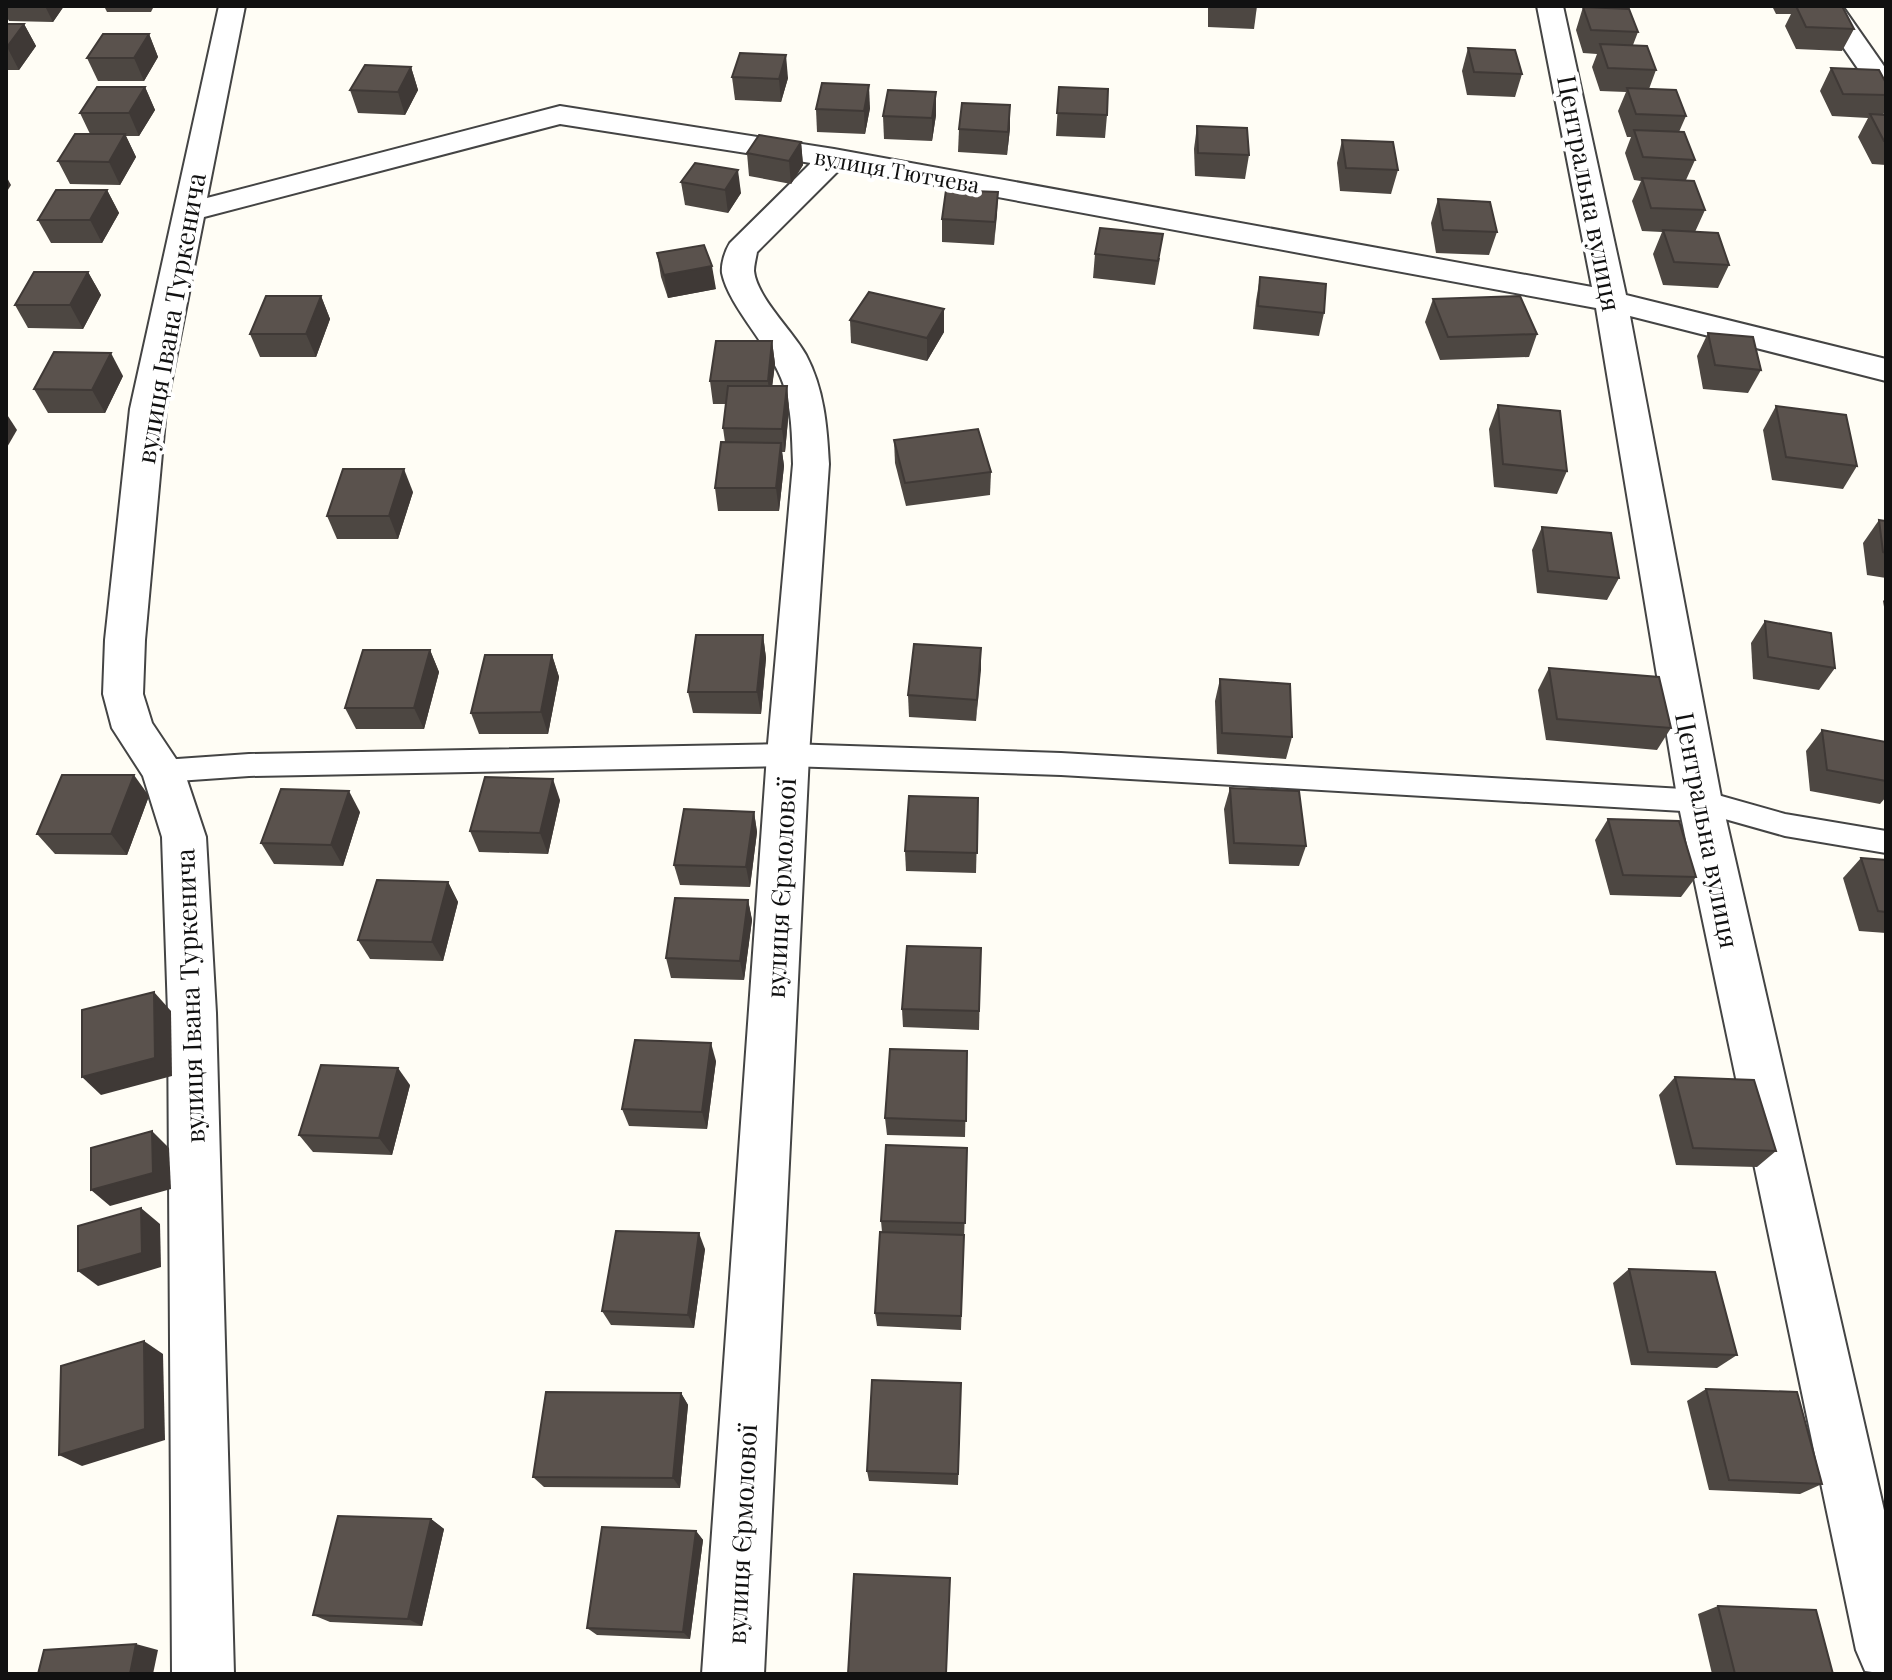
<svg xmlns="http://www.w3.org/2000/svg" width="1892" height="1680" viewBox="0 0 1892 1680" font-family="'Playfair Display',serif">
<rect width="100%" height="100%" fill="#fffdf5"/>
<g fill="none" stroke-linecap="round" stroke-linejoin="round">
<g stroke="#444" stroke-width="4">
<polygon id="lane" points="788,744 1061,753 1700,790 1785,814 1886,831 1886,853 1785,836 1700,812 1061,775 788,766 249,776 163,782 153,779 149,771 153,763 163,760 249,754"/>
</g>
<g stroke="#444" stroke-width="4">
<g id="street">
<path d="M219,6H245L207,198L560,106L834,149L1592,287L1537,6H1563L1626,295L1886,359V381L1630,316L1722,802L1886,1519V1674L1865,1671L1856,1650L1678,802L1596,308L841,168L757,252C756,258 754,265 754,271C757,298 793,331 806,355C824,389 827,426 829,464L809,755L764,1674H702L767,755L793,464C792,437 792,408 783,383C770,346 729,307 722,273C721,264 725,251 730,243L811,163L560,124L204,217L166,409L145,640L143,694L152,723L184,771L206,837L216,1013L234,1674H172L168,1013L162,837L143,776L112,728L103,694L105,640L130,409Z"/>
<polygon points="1815,6 1842,6 1886,69 1886,98 1876,95"/>
</g>
</g>
<use href="#lane" fill="#fff" fill-rule="evenodd"/>
<use href="#street" fill="#fff" fill-rule="evenodd"/>
</g>
<g fill="#4d4742">
<polygon points="6,6 64,6 53,22 9,21 6,16"/>
<polygon points="104,6 154,6 151,12 107,12"/>
<polygon points="1208,6 1257,6 1254,29 1208,27"/>
<polygon points="1590,6 1636,6 1635,8"/>
<polygon points="1772,6 1842,6 1854,29 1842,51 1796,49 1785,26 1791,14 1776,14"/>
<polygon points="1583,7 1638,32 1633,45 1656,70 1649,89 1686,116 1679,132 1695,160 1686,180 1705,210 1695,232 1729,265 1718,288 1663,285 1653,254 1662,232 1642,231 1632,201 1641,181 1634,180 1625,153 1631,137 1627,137 1618,111 1626,92 1600,91 1592,67 1597,54 1583,53 1576,30"/>
<polygon points="6,24 24,24 36,46 19,70 6,70"/>
<polygon points="149,34 158,57 144,81 98,81 87,58"/>
<polygon points="1468,48 1522,74 1515,97 1467,95 1462,71"/>
<polygon points="411,67 418,90 405,115 358,113 350,90"/>
<polygon points="1831,68 1886,83 1886,109 1883,115 1886,115 1886,165 1872,164 1858,137 1868,118 1832,116 1820,91"/>
<polygon points="732,77 788,78 781,102 735,100"/>
<polygon points="145,87 155,110 139,136 126,136 136,157 120,185 70,184 58,161 90,134 80,113"/>
<polygon points="1059,87 1107,115 1105,138 1056,136"/>
<polygon points="936,92 936,115 932,141 884,139 883,116"/>
<polygon points="870,108 865,134 817,132 816,109"/>
<polygon points="1197,126 1249,155 1245,179 1195,176 1194,149"/>
<polygon points="1010,128 1007,155 958,152 959,129"/>
<polygon points="1342,140 1398,170 1391,194 1340,191 1337,163"/>
<polygon points="801,142 803,165 791,184 749,176 747,153"/>
<polygon points="695,163 741,193 728,213 685,205 681,182"/>
<polygon points="107,190 119,213 102,243 51,243 38,220"/>
<polygon points="998,192 994,245 942,242 942,219"/>
<polygon points="1438,199 1497,232 1489,255 1436,253 1431,223"/>
<polygon points="657,253 716,289 668,298 661,277"/>
<polygon points="1095,254 1160,258 1155,285 1093,278"/>
<polygon points="88,272 101,295 83,329 28,328 15,305"/>
<polygon points="1260,277 1324,313 1319,336 1253,329 1256,301"/>
<polygon points="321,296 330,319 316,357 260,357 250,334"/>
<polygon points="1433,299 1537,334 1529,357 1440,360 1425,322"/>
<polygon points="850,320 944,332 927,361 851,343"/>
<polygon points="1708,333 1761,370 1748,393 1703,389 1697,356"/>
<polygon points="772,341 775,364 772,386 787,386 789,409 785,452 782,452 784,466 779,511 718,511 715,488 725,442 723,428 726,404 713,404 710,381"/>
<polygon points="123,376 105,413 48,413 34,389"/>
<polygon points="1498,405 1567,471 1557,494 1494,487 1489,429"/>
<polygon points="1776,406 1857,466 1843,489 1772,480 1763,430"/>
<polygon points="894,440 991,472 990,495 906,506 895,463"/>
<polygon points="413,492 398,539 337,539 327,516"/>
<polygon points="1879,520 1886,521 1886,578 1867,575 1863,543"/>
<polygon points="1542,527 1619,578 1607,600 1537,593 1532,550"/>
<polygon points="1886,598 1886,618 1883,601"/>
<polygon points="1765,621 1835,668 1819,690 1753,679 1751,643"/>
<polygon points="763,635 766,658 761,714 693,713 688,692"/>
<polygon points="981,648 976,721 909,717 908,695"/>
<polygon points="430,650 439,672 424,729 356,729 345,708"/>
<polygon points="552,655 559,677 548,734 479,734 471,713"/>
<polygon points="1549,668 1671,728 1657,750 1546,740 1538,690"/>
<polygon points="1220,679 1292,737 1286,759 1217,754 1215,701"/>
<polygon points="1822,730 1886,742 1886,797 1880,804 1810,791 1806,751"/>
<polygon points="1230,788 1306,846 1299,866 1229,864 1224,809"/>
<polygon points="149,796 127,855 55,854 37,834"/>
<polygon points="978,798 976,873 906,871 905,851"/>
<polygon points="560,800 548,854 479,852 470,831"/>
<polygon points="360,812 343,866 274,864 261,843"/>
<polygon points="754,812 757,832 750,887 680,885 674,865"/>
<polygon points="1608,819 1696,877 1681,897 1610,895 1595,840"/>
<polygon points="1861,858 1886,860 1886,933 1859,931 1843,878"/>
<polygon points="448,882 458,902 443,961 370,959 358,940"/>
<polygon points="748,900 752,920 744,980 671,978 666,958"/>
<polygon points="981,948 979,1030 903,1027 902,1009"/>
<polygon points="967,1051 965,1137 887,1135 885,1118"/>
<polygon points="716,1061 707,1129 629,1126 622,1109"/>
<polygon points="1675,1077 1776,1151 1757,1167 1676,1165 1659,1095"/>
<polygon points="410,1085 392,1155 313,1152 299,1135"/>
<polygon points="967,1148 961,1330 877,1326 875,1313 882,1232 881,1221"/>
<polygon points="705,1249 694,1328 611,1325 602,1311"/>
<polygon points="1629,1269 1737,1355 1717,1368 1631,1365 1613,1283"/>
<polygon points="961,1383 958,1485 869,1481 867,1471"/>
<polygon points="1706,1389 1822,1484 1800,1494 1709,1490 1687,1401"/>
<polygon points="681,1393 688,1405 680,1488 544,1487 533,1477"/>
<polygon points="431,1519 444,1529 422,1626 330,1622 313,1615"/>
<polygon points="696,1531 703,1540 690,1639 597,1635 587,1628"/>
<polygon points="1718,1606 1833,1674 1712,1674 1698,1614"/>
</g>
<g fill="#3f3936">
<polygon points="45,6 64,6 53,22"/>
<polygon points="24,24 36,46 19,70 7,47"/>
<polygon points="149,34 158,57 144,81 134,58"/>
<polygon points="786,55 788,78 781,102 779,79"/>
<polygon points="411,67 418,90 405,115 398,92"/>
<polygon points="869,85 870,108 865,134 864,111"/>
<polygon points="145,87 155,110 139,136 129,113"/>
<polygon points="936,92 936,115 932,141 932,118"/>
<polygon points="1010,105 1010,128 1007,155 1008,132"/>
<polygon points="125,134 136,157 120,185 109,162"/>
<polygon points="801,142 803,165 791,184 789,161"/>
<polygon points="738,170 741,193 728,213 725,190"/>
<polygon points="6,176 11,185 6,193"/>
<polygon points="107,190 119,213 102,243 90,220"/>
<polygon points="998,192 997,215 994,245 995,222"/>
<polygon points="712,266 716,289 668,298 664,275"/>
<polygon points="88,272 101,295 83,329 70,305"/>
<polygon points="321,296 330,319 316,357 306,334"/>
<polygon points="944,309 944,332 927,361 927,338"/>
<polygon points="772,341 775,364 770,404 768,381"/>
<polygon points="111,353 123,376 105,413 92,390"/>
<polygon points="787,386 789,409 785,452 782,429"/>
<polygon points="6,413 17,430 6,449"/>
<polygon points="781,443 784,466 779,511 776,488"/>
<polygon points="404,469 413,492 398,539 389,516"/>
<polygon points="763,635 766,658 761,714 757,692"/>
<polygon points="981,648 981,670 976,721 977,700"/>
<polygon points="430,650 439,672 424,729 414,708"/>
<polygon points="552,655 559,677 548,734 541,712"/>
<polygon points="134,775 149,796 127,855 111,834"/>
<polygon points="553,779 560,800 548,854 540,833"/>
<polygon points="349,791 360,812 343,866 331,845"/>
<polygon points="754,812 757,832 750,887 746,867"/>
<polygon points="448,882 458,902 443,961 432,942"/>
<polygon points="748,900 752,920 744,980 740,961"/>
<polygon points="154,992 171,1011 172,1076 101,1095 82,1077"/>
<polygon points="711,1043 716,1061 707,1129 702,1112"/>
<polygon points="398,1068 410,1085 392,1155 379,1138"/>
<polygon points="152,1131 169,1148 171,1189 110,1206 91,1190"/>
<polygon points="141,1208 160,1224 161,1267 98,1286 78,1271"/>
<polygon points="699,1233 705,1249 694,1328 688,1315"/>
<polygon points="144,1341 163,1354 165,1440 82,1466 59,1455"/>
<polygon points="681,1393 688,1405 680,1488 673,1478"/>
<polygon points="431,1519 444,1529 422,1626 408,1619"/>
<polygon points="696,1531 703,1540 690,1639 683,1632"/>
<polygon points="136,1644 158,1650 153,1674 130,1674"/>
</g>
<g fill="#5a524d" stroke="#3f3936" stroke-width="2">
<polygon points="1796,6 1842,6 1854,29 1806,27"/>
<polygon points="1583,7 1629,9 1638,32 1591,30"/>
<polygon points="6,24 24,24 7,47 6,47"/>
<polygon points="103,34 149,34 134,58 87,58"/>
<polygon points="1600,44 1647,46 1656,70 1608,68"/>
<polygon points="1468,48 1515,50 1522,74 1474,72"/>
<polygon points="740,53 786,55 779,79 732,77"/>
<polygon points="365,65 411,67 398,92 350,90"/>
<polygon points="1831,68 1879,70 1886,83 1886,95 1843,94"/>
<polygon points="822,83 869,85 864,111 816,109"/>
<polygon points="97,87 145,87 129,113 80,113"/>
<polygon points="1059,87 1108,89 1107,115 1057,113"/>
<polygon points="1627,88 1676,90 1686,116 1636,114"/>
<polygon points="888,90 936,92 932,118 883,116"/>
<polygon points="962,103 1010,105 1008,132 959,129"/>
<polygon points="1870,114 1886,115 1886,141 1884,141"/>
<polygon points="1197,126 1247,128 1249,155 1198,153"/>
<polygon points="1634,130 1684,132 1695,160 1643,157"/>
<polygon points="75,134 125,134 109,162 58,161"/>
<polygon points="759,135 801,142 789,161 747,153"/>
<polygon points="1342,140 1393,142 1398,170 1346,168"/>
<polygon points="695,163 738,170 725,190 681,182"/>
<polygon points="1642,178 1694,181 1705,210 1651,208"/>
<polygon points="56,190 107,190 90,220 38,220"/>
<polygon points="946,190 998,192 995,222 942,219"/>
<polygon points="1438,199 1490,202 1497,232 1443,230"/>
<polygon points="1100,228 1163,234 1158,261 1095,254"/>
<polygon points="1663,230 1718,233 1729,265 1674,262"/>
<polygon points="704,245 712,266 664,275 657,253"/>
<polygon points="34,272 88,272 70,305 15,305"/>
<polygon points="1260,277 1326,284 1324,313 1258,306"/>
<polygon points="869,292 944,309 927,338 850,320"/>
<polygon points="266,296 321,296 306,334 250,334"/>
<polygon points="1520,296 1537,334 1448,337 1433,299"/>
<polygon points="1708,333 1753,337 1761,370 1715,365"/>
<polygon points="716,341 772,341 768,381 710,381"/>
<polygon points="54,352 111,353 92,390 34,389"/>
<polygon points="728,386 787,386 782,429 723,428"/>
<polygon points="1498,405 1560,411 1567,471 1503,464"/>
<polygon points="1776,406 1846,415 1857,466 1786,457"/>
<polygon points="978,429 991,472 905,483 894,440"/>
<polygon points="721,442 781,443 776,488 715,488"/>
<polygon points="343,469 404,469 389,516 327,516"/>
<polygon points="1879,520 1886,521 1886,553 1883,552"/>
<polygon points="1542,527 1611,533 1619,578 1548,571"/>
<polygon points="1765,621 1831,633 1835,668 1768,657"/>
<polygon points="696,635 763,635 757,692 688,692"/>
<polygon points="914,644 981,648 977,700 908,695"/>
<polygon points="363,650 430,650 414,708 345,708"/>
<polygon points="485,655 552,655 541,712 471,713"/>
<polygon points="1549,668 1659,677 1671,728 1557,719"/>
<polygon points="1220,679 1290,684 1292,737 1222,733"/>
<polygon points="1822,730 1886,742 1886,781 1827,770"/>
<polygon points="62,775 134,775 111,834 37,834"/>
<polygon points="485,777 553,779 540,833 470,831"/>
<polygon points="1230,788 1299,791 1306,846 1234,843"/>
<polygon points="281,789 349,791 331,845 261,843"/>
<polygon points="909,796 978,798 977,853 905,851"/>
<polygon points="684,809 754,812 746,867 674,865"/>
<polygon points="1608,819 1679,821 1696,877 1623,875"/>
<polygon points="1861,858 1886,860 1886,912 1878,911"/>
<polygon points="377,880 448,882 432,942 358,940"/>
<polygon points="675,898 748,900 740,961 666,958"/>
<polygon points="907,946 981,948 979,1011 902,1009"/>
<polygon points="154,992 155,1058 82,1077 82,1010"/>
<polygon points="635,1040 711,1043 702,1112 622,1109"/>
<polygon points="890,1049 967,1051 966,1121 885,1118"/>
<polygon points="321,1065 398,1068 379,1138 299,1135"/>
<polygon points="1675,1077 1754,1080 1776,1151 1693,1148"/>
<polygon points="152,1131 153,1173 91,1190 91,1148"/>
<polygon points="886,1145 967,1148 965,1223 881,1221"/>
<polygon points="141,1208 142,1253 78,1271 78,1226"/>
<polygon points="616,1231 699,1233 688,1315 602,1311"/>
<polygon points="880,1232 964,1235 961,1316 875,1313"/>
<polygon points="1629,1269 1715,1272 1737,1355 1648,1352"/>
<polygon points="144,1341 145,1429 59,1455 61,1366"/>
<polygon points="872,1380 961,1383 958,1474 867,1471"/>
<polygon points="1706,1389 1797,1392 1822,1484 1729,1480"/>
<polygon points="546,1392 681,1393 673,1478 533,1477"/>
<polygon points="338,1516 431,1519 408,1619 313,1615"/>
<polygon points="602,1527 696,1531 683,1632 587,1628"/>
<polygon points="854,1574 950,1578 946,1674 848,1674"/>
<polygon points="1718,1606 1816,1610 1833,1674 1735,1674"/>
<polygon points="136,1644 130,1674 38,1674 44,1650"/>
</g>
<g text-anchor="middle" dominant-baseline="central" stroke-width="8" stroke-linejoin="round" paint-order="stroke">
<g font-size="22" fill="#111" stroke="#fff">
<text transform="translate(897 170) rotate(10)">вулиця Тютчева</text>
</g>
<g font-size="26" fill="#111" stroke="#fff">
<text transform="translate(1590 193) rotate(79)">Центральна вулиця</text>
<text transform="translate(170 318) rotate(-80)">вулиця Івана Туркенича</text>
<text transform="translate(1708 830) rotate(79)">Центральна вулиця</text>
<text transform="translate(780 888) rotate(-87)">вулиця Єрмолової</text>
<text transform="translate(189 996) rotate(-92)">вулиця Івана Туркенича</text>
<text transform="translate(741 1534) rotate(-87)">вулиця Єрмолової</text>
</g>
</g>
<rect width="1892" height="1680" fill="none" stroke="#111111" stroke-width="16"/>
</svg>
